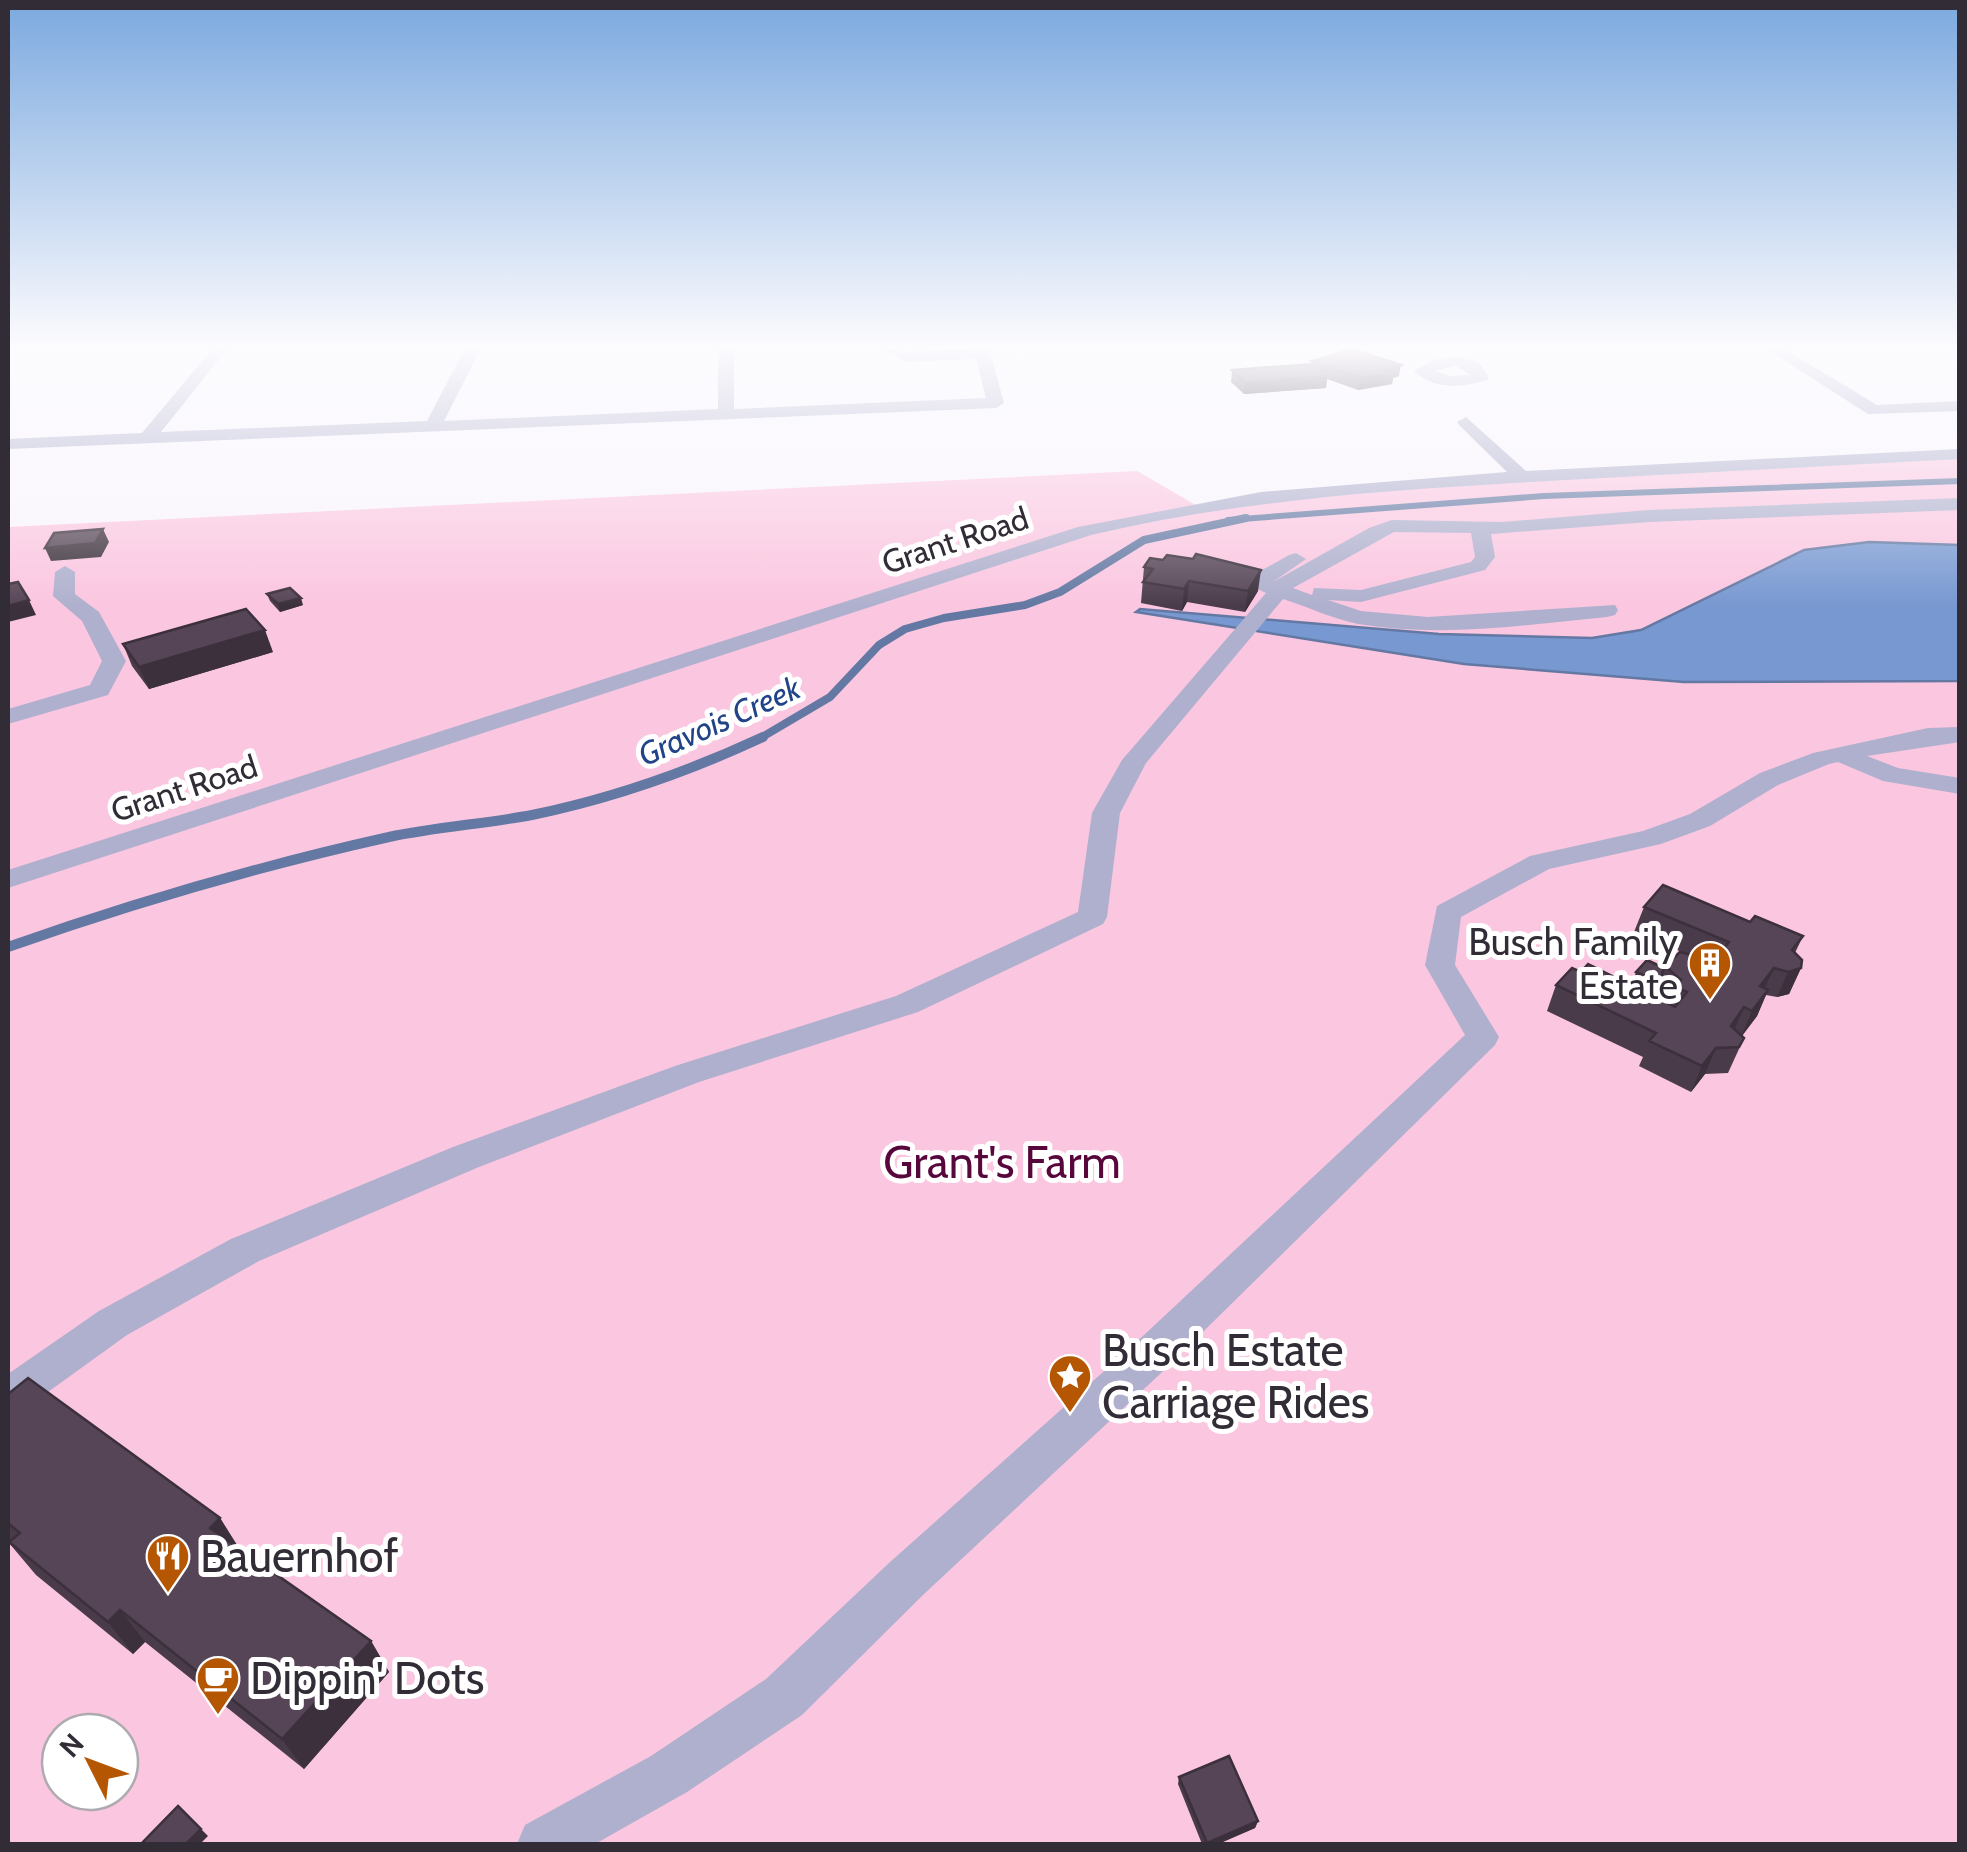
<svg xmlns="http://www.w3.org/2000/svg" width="1967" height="1852" viewBox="0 0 1967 1852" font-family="Cabin,sans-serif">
<rect width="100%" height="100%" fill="#f9f6fc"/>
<path fill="#fbc6e0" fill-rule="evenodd" d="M1959,458V1844H8V527L1137,471L1206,511L1344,491ZM60,1732H120V1792H60Z"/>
<polygon fill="#7898d1" stroke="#6378a2" stroke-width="2.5" points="1869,542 1959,545 1959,681 1684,682 1464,664 1136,612 1140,609 1439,634 1592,638 1641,630 1804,550"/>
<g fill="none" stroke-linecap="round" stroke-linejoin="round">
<polyline stroke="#6378a2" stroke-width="6" points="1228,520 1544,496 1960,481"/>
<polyline stroke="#6378a2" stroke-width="8" points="757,740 830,697 879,645 905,629 944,618 1025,605 1060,592 1144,540 1246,518"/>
<path stroke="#6378a2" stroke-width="10" d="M8,947C133,903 259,866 389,837C436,827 484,824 532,815C610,799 690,771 763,737"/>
<g fill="#afb0cd" fill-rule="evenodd">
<polygon points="213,348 228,348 161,432 427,421 465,348 481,348 444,421 718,409 718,348 734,348 734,409 986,398 976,359 906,362 878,348 908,352 989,348 1004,403 996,408 8,449 8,439 142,433"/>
<polygon points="1765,348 1783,348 1877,405 1960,401 1960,411 1868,414"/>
<path d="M1457,356L1479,363L1489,377L1487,380C1462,388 1434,390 1414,371L1433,360ZM1456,366L1471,375L1450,376L1434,371Z"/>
<path d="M1466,417L1526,471L1960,449V459C1828,466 1697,473 1565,480C1405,489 1247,498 1091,535L8,888V870L1078,527L1261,492L1507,472L1460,426L1457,422Z"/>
<path d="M1960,498V510L1649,522L1491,534L1495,557L1485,570L1361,602L1328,600L1361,611L1428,617L1615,605L1618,610L1615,615L1607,617C1524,625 1441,638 1358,624C1333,619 1308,607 1283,599L1146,763L1120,813L1107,917L1103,924L918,1012L699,1082L479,1167L259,1261L127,1335L23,1410L8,1415V1374L99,1311L231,1239L453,1147L675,1066L896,996L1078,912L1092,813L1122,760L1266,593L1245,583L1248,578L1289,555L1296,553L1306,559L1273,582L1369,528L1392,520L1501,522L1649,510ZM1394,532L1471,533L1475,557L1471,562L1361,590L1314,588L1312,595L1293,588Z"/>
<polygon points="65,566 75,572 75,594 99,612 126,661 108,695 8,724 8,709 90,685 102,661 82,621 53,596 55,572"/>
<polygon points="1960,727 1960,742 1867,756 1898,768 1960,778 1960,794 1883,781 1838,762 1829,764 1778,785 1710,826 1661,844 1549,869 1461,917 1455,965 1499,1037 1495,1045 1159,1375 923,1595 802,1715 687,1792 595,1844 517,1844 525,1825 651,1756 766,1679 889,1563 1129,1349 1465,1035 1425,965 1437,906 1530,856 1643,831 1690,814 1760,773 1813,753 1928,728"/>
</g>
</g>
<g fill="#4a3b4a">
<polygon points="1312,361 1399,376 1393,378 1392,384 1358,390 1327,379 1326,388 1244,394 1231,382 1232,370 1311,365"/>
<polygon points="1144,567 1258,591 1245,612 1187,602 1182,611 1141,603"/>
<polygon points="267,594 303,605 280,612 270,601"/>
<polygon points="123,644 273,652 149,689 132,666"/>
<polygon points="1644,907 1750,922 1803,936 1795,953 1801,968 1789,994 1777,997 1766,995 1757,1016 1742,1036 1744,1038 1728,1073 1705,1074 1691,1092 1639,1066 1643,1057 1547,1011 1556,985 1669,1004 1656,991 1633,981 1636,972 1664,968 1665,966 1689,955 1634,932"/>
<polygon points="8,1394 220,1518 239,1548 371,1641 389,1672 304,1769 145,1642 133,1654 36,1575 9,1543 8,1545"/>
<polygon points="1179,1777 1258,1821 1255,1828 1218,1844 1202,1844 1178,1784"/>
</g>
<g fill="#3c303c">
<polygon points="1401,365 1399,376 1393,378 1392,384 1358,390 1360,378"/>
<polygon points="1327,376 1326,388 1244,394 1245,383"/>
<polygon points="103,529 109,542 101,557 51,561 45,548"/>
<polygon points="1261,570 1258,591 1245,612 1248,591"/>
<polygon points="1189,581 1187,602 1182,611 1184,589"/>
<polygon points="301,598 303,605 280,612 278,604"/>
<polygon points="29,600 36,615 8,622 8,606"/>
<polygon points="265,630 273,652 149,689 139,667"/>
<polygon points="1774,968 1762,994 1749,1012 1760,986"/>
<polygon points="1801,968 1789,994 1777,997 1788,972"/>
<polygon points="1768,990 1757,1016 1741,1037 1752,1011"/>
<polygon points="1744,1007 1733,1033 1719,1051 1731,1026"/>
<polygon points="1716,1048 1705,1074 1691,1092 1702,1066"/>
<polygon points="220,1518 241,1552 210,1528"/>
<polygon points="120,1610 145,1642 133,1654 108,1622"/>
<polygon points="371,1641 389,1672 304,1769 282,1739"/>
<polygon points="1258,1821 1255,1828 1218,1844 1206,1844"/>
<polygon points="201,1829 208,1836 200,1844 186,1844"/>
</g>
<g fill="#564556" stroke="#3c303c" stroke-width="2.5">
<polygon points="1352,349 1401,365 1385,370 1394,373 1360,378 1312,361"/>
<polygon points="1313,364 1327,376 1245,383 1232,370"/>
<polygon points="103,529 95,543 45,548 54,533"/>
<polygon points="1196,554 1261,570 1248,591 1189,581 1184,589 1143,582 1153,569 1144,567 1150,558 1163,560 1167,555 1193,559"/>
<polygon points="18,582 29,600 8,606 8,584"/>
<polygon points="290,588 301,598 278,604 267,594"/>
<polygon points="246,609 265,630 139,667 123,644"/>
<polygon points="1663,885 1750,922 1755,916 1803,936 1792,950 1802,960 1801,968 1788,972 1774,968 1760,986 1768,990 1752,1011 1744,1007 1731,1026 1744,1038 1739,1047 1716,1048 1702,1066 1649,1041 1656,1033 1556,985 1572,968 1581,972 1588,964 1675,1007 1687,992 1676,987 1681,980 1665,966 1680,952 1700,957 1705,951 1717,957 1729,942 1644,907"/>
<polygon points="1647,960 1664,968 1659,982 1636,972"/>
<polygon points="28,1378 220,1518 210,1528 371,1641 282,1739 120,1610 108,1622 9,1542 20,1533 8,1523 8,1394"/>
<polygon points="1229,1756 1258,1821 1207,1843 1179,1777"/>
<polygon points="178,1806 201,1829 186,1844 141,1844"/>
</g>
<linearGradient id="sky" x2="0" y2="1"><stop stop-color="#7ba9df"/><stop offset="0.57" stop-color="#fcfbfe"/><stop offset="1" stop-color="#fcfbfe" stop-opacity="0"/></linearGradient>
<rect width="1967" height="607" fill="url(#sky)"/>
<defs>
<g id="building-pin" transform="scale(2.25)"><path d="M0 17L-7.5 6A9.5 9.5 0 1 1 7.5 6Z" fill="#b45602" stroke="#fff"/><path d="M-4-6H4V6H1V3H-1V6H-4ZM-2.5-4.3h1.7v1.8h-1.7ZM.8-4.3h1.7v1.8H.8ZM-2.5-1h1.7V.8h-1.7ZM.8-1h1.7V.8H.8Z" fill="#fff"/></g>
<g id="sight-pin" transform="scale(2.25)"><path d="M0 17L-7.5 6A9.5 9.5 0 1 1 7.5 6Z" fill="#b45602" stroke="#fff"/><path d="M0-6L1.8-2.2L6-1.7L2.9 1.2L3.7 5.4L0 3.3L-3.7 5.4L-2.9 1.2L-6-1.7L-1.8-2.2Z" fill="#fff"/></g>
<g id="restaurant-pin" transform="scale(2.25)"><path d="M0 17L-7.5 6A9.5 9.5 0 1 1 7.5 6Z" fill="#b45602" stroke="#fff"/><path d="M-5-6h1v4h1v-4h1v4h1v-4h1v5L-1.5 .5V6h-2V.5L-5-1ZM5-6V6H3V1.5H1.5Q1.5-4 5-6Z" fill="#fff"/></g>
<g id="cafe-pin" transform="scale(2.25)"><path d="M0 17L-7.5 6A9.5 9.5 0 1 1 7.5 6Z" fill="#b45602" stroke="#fff"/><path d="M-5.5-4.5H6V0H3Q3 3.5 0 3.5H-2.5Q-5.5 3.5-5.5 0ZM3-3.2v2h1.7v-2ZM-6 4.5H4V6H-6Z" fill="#fff"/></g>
</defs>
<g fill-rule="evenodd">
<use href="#building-pin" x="1710" y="963"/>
<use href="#sight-pin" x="1070" y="1376"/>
<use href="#restaurant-pin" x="168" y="1556"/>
<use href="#cafe-pin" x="218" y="1678"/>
</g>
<g text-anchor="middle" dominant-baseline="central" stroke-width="10" stroke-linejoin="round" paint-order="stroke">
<g font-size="32" fill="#312c36" stroke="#fff">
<text transform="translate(955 540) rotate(-18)">Grant Road</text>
<text transform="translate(184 788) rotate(-18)">Grant Road</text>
</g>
<g font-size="32" font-style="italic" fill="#214489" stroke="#fff">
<text transform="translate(719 721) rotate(-24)">Gravois Creek</text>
</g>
<g font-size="38" fill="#312c36" stroke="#fff" text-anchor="end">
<text x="1678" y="941">Busch Family<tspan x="1678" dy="44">Estate</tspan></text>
</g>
<g font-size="45" fill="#58073c" stroke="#fff">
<text x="1002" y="1162">Grant's Farm</text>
</g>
<g font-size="45" fill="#312c36" stroke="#fff" text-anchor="start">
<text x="1102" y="1350">Busch Estate<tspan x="1102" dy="52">Carriage Rides</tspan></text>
<text x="200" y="1556">Bauernhof</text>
<text x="250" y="1678">Dippin' Dots</text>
</g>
</g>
<rect width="1967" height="1852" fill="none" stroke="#312c36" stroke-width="20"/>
<g transform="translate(90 1762) rotate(312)"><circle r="48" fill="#ffffff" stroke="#adabaf" stroke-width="2.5"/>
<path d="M0-8L18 38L0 25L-18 38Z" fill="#b45602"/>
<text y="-15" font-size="28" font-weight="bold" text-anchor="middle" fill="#312c36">N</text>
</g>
</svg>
